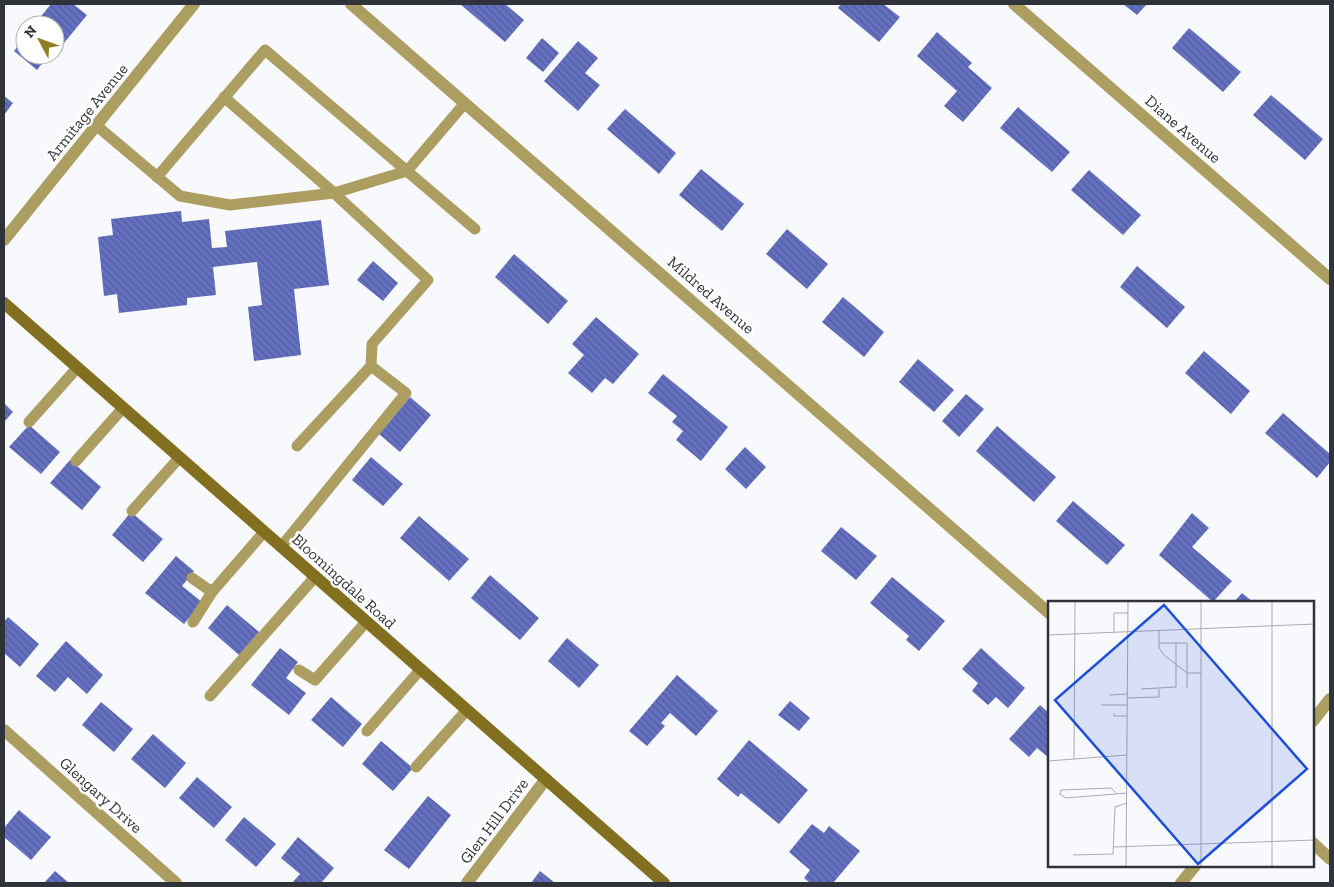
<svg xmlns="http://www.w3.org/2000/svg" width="1334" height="887" viewBox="0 0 1334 887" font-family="'Zilla Slab',serif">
<defs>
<pattern id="building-back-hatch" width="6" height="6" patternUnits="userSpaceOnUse" patternTransform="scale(1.25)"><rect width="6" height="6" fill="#6470c0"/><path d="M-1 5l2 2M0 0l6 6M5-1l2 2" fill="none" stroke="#535d9d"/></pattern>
</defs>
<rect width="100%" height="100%" fill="#f8f9fd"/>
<g fill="url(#building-back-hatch)">
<polygon points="51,4 73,4 87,15 55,54 55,25 34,25"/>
<polygon points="460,4 505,4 524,20 505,42"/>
<polygon points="841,4 883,4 900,17 879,42 838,8"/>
<polygon points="1123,4 1147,4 1137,15"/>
<polygon points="1189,28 1241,72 1223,92 1172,48"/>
<polygon points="937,32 972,63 968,67 992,88 963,122 944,106 957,91 917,56"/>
<polygon points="25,37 25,55 49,55 37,70 14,51"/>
<polygon points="542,38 559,53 543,72 526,58"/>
<polygon points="578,41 598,58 585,73 600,85 578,111 544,81"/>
<polygon points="1271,95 1323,139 1305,160 1253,115"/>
<polygon points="4,96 13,103 4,115"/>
<polygon points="1018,107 1070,152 1052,172 1000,128"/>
<polygon points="625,109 676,153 659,174 607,129"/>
<polygon points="701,169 744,204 722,231 679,195"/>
<polygon points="1089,170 1141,215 1123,235 1071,190"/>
<polygon points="181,211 182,222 209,219 212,248 227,247 225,231 321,220 329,285 294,289 301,355 254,361 248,307 262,305 257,262 213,267 216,295 187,298 187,305 119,313 117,294 104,296 98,237 113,235 111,219"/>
<polygon points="787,229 828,264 807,289 766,254"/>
<polygon points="514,254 568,301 548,324 495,277"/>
<polygon points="373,261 398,283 383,301 357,280"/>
<polygon points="1137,266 1185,307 1167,328 1120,287"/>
<polygon points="843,297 884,332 864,357 822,322"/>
<polygon points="596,317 639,354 613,384 605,378 592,393 568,373 584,355 572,344"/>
<polygon points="1204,351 1250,391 1231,414 1185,373"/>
<polygon points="918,359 954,390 934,412 899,382"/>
<polygon points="663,374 728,427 701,461 676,440 683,431 672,422 677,416 648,393"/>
<polygon points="966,394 984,409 959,437 942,421"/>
<polygon points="410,397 431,415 400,452 379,434"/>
<polygon points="4,403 13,412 4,422"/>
<polygon points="1283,413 1330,454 1330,462 1317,478 1265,433"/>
<polygon points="29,425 60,452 41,474 9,447"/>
<polygon points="997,426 1056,477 1034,502 976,451"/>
<polygon points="745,447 766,467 746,489 725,469"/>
<polygon points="371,457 403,484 383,506 352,480"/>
<polygon points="70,460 101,487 82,510 50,483"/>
<polygon points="1073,501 1125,545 1107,565 1056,521"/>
<polygon points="131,512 163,539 143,562 112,535"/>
<polygon points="1192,513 1209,528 1192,547 1232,581 1213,602 1159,555"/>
<polygon points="419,516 469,559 449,581 400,538"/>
<polygon points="841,527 877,556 856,580 821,551"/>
<polygon points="176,556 194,571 182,586 202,602 184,624 145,593"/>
<polygon points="490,575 539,618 520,640 471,598"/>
<polygon points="892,577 945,621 919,651 906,640 909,636 870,603"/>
<polygon points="1242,593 1253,602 1234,602"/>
<polygon points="227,605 259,632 239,655 208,628"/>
<polygon points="8,617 39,644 20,667 4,653 4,622"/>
<polygon points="567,638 599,665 579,688 548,661"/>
<polygon points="66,641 103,675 87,694 68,677 55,692 36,676"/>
<polygon points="280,648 298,662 286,678 306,693 289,715 251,685"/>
<polygon points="981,648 1025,688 1008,708 996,697 988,705 972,691 978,683 962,669"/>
<polygon points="677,675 718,711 696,736 670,713 661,723 665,726 647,746 629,731"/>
<polygon points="331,697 362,724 343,747 311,720"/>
<polygon points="790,701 810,718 799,731 778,715"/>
<polygon points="101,702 133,729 114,752 82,725"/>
<polygon points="1040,705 1049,713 1049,758 1037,748 1029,757 1009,739"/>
<polygon points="153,734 186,763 165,788 131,759"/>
<polygon points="749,740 808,790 779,824 741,793 738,797 717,779"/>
<polygon points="381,741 413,768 393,791 362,764"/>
<polygon points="197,777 232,807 214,828 179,798"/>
<polygon points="428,796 451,815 409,869 384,850"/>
<polygon points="19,810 51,837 31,860 4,837 4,828"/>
<polygon points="244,817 276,844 256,867 225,840"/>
<polygon points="812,824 824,833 829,826 860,851 833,883 810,883 804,878 810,870 789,852"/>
<polygon points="298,837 334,868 321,883 292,883 300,874 281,858"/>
<polygon points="55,871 69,883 44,883"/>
<polygon points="540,871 555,883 531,883"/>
</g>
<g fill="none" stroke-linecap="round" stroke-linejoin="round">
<g stroke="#ac9d60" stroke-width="11">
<polyline points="224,97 334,193 428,280 372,344 371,366 297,446"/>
<polyline points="97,126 180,196 230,205 334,193 407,171 465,103"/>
<polyline points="157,177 265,50 475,229"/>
<polyline points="29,422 77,368"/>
<polyline points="76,461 123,408"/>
<polyline points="132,511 179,458"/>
<polyline points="281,547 406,393 371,366"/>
<polyline points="192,578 212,592"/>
<polyline points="193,622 212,592 264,532"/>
<polyline points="299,670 315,680 366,622"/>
<polyline points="210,696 315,577"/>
<polyline points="367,731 420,670"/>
<polyline points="416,767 467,710"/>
</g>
<g stroke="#ac9d60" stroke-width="12">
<polyline points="351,4 1049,613"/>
<polyline points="1014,4 1330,279"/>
<polyline points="4,240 194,4"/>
<polyline points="1313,721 1330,699"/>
<polyline points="4,730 176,883"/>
<polyline points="1313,843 1330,859"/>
<polyline points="467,883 546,779"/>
<polyline points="1181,883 1195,866"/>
</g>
<polyline stroke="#827020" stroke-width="12" points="4,303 664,883"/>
</g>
<g text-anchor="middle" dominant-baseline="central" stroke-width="5" stroke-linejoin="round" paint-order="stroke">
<g font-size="16" fill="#31333a" stroke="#fff">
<text transform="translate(87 112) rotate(-51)">Armitage Avenue</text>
<text transform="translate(1183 129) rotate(41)">Diane Avenue</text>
<text transform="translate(711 295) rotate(41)">Mildred Avenue</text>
<text transform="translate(344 581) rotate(42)">Bloomingdale Road</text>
<text transform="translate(101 795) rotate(42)">Glengary Drive</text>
<text transform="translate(494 821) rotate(-53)">Glen Hill Drive</text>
</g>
</g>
<g transform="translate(1048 601)">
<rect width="266" height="266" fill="#f8f9fd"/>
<path fill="none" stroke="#a8aaaf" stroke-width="1" d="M111,29V47L116,54L139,72H153M66,31V12H80M0,34L267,23M111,42H139V87M93,88L128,86V42M61,94L79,93M79,97L111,96V88M53,104H79M66,112V115H79M26,158L27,0M0,160L79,154M68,192L63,187L13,189L12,193L18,197L79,192M66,246L267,239M25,254L65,253L67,206L79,202M78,266L80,0M153,266V0M224,266V0"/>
<path fill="#1d4ed8" fill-opacity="0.15" stroke="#1d4ed8" stroke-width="2.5" d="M116,4L259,168L150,263L7,99Z"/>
<rect width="266" height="266" fill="none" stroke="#31333a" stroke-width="2.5"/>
</g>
<rect width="1334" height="887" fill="none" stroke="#31333a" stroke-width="10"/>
<g transform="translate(40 40) rotate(311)"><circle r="24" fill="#ffffff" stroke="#adadb0"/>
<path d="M0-4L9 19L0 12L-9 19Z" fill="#927e25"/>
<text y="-8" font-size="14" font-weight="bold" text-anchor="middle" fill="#31333a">N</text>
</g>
</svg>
